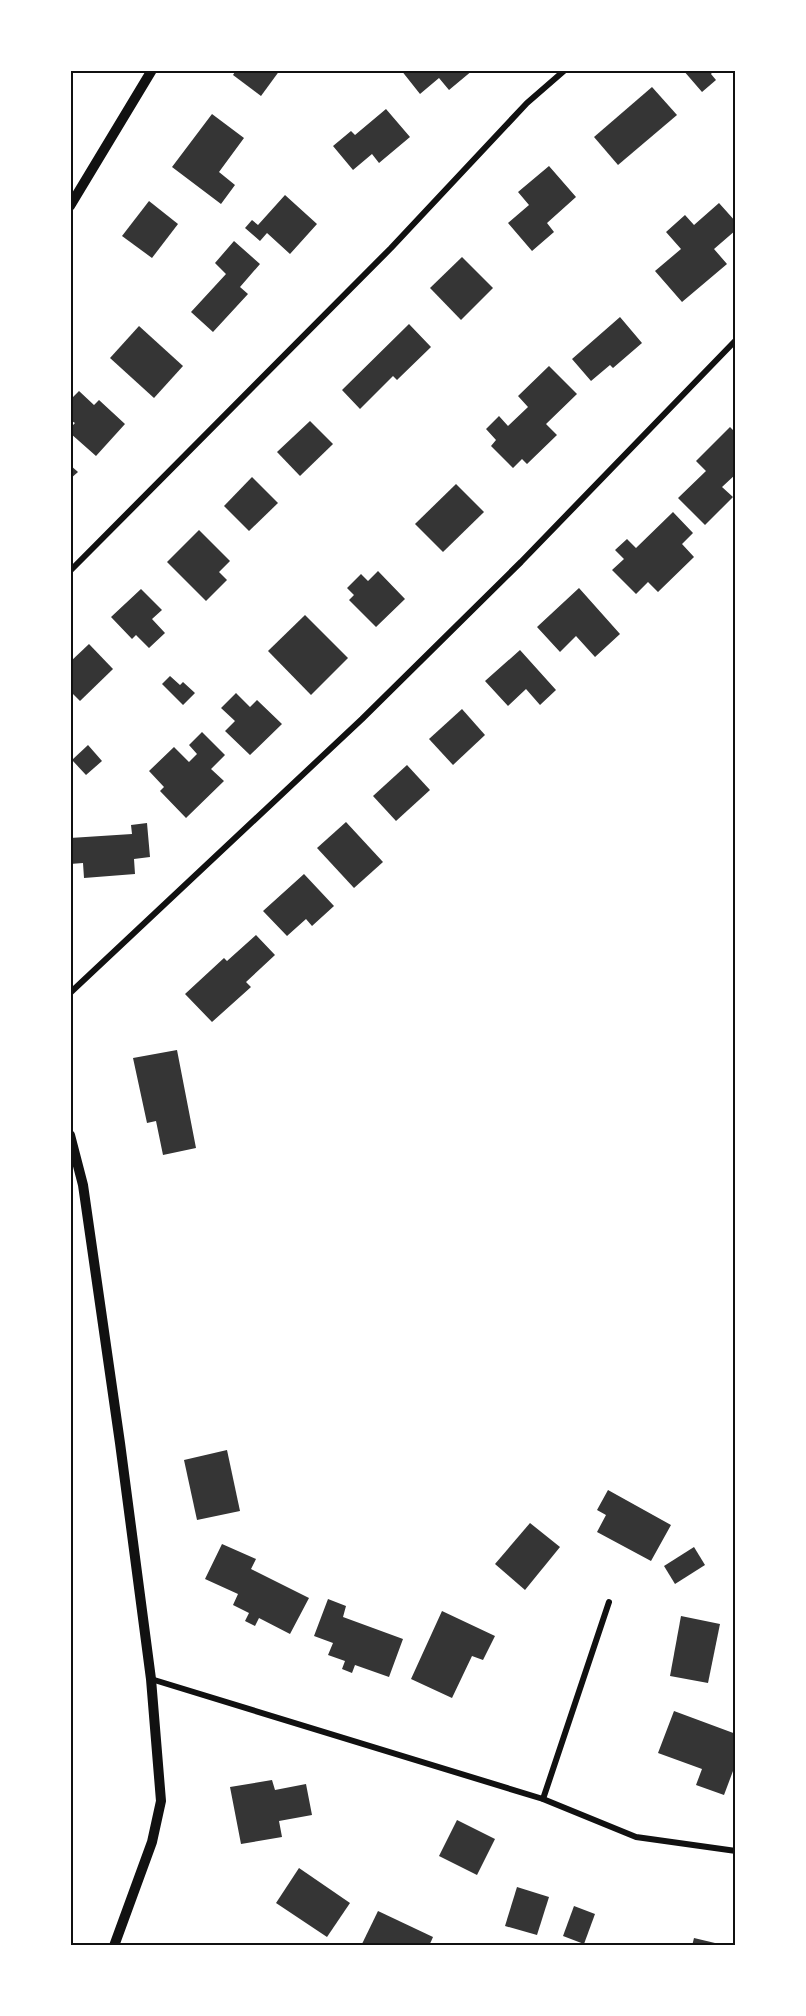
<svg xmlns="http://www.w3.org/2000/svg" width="806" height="2016" viewBox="0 0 806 2016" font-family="'Public Sans',sans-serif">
<rect width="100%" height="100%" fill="#fff"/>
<g fill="#353535">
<polygon points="236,70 280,70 261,96 233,75"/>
<polygon points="401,70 473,70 449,90 439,78 420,94"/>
<polygon points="683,70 714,70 711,74 716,80 702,92"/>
<polygon points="652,87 677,115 618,165 594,137"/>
<polygon points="386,109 410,137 379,163 372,154 353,170 333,146 351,131 355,135"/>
<polygon points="212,114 244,138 219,172 235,185 221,204 172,167"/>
<polygon points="549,166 576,197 547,223 554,232 532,251 508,223 529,205 518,192"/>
<polygon points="285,195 317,224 290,254 267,233 260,241 245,228 252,220 258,225"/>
<polygon points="149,201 178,224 152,258 122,236"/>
<polygon points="719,203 736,222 736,230 714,249 727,264 682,302 655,271 681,249 666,232 685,215 694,225"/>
<polygon points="234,241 260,264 240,287 248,294 213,332 191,312 226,274 215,263"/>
<polygon points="462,257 493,288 461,320 430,288"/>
<polygon points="620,317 642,343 613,368 610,365 591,381 572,359"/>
<polygon points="409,324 431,347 397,380 393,376 360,409 342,390"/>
<polygon points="139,326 183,366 154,398 110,358"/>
<polygon points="549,366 577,394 546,424 557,435 527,464 522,459 513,468 491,446 496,440 486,429 499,416 508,426 528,407 518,396"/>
<polygon points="79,391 94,405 99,400 125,424 96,456 70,433 70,428 75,423 70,420 70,400"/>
<polygon points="310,421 333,444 300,476 277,452"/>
<polygon points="730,427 736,433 736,474 722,487 733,497 705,525 678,498 706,471 696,461"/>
<polygon points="70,465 78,472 70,479"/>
<polygon points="252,477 278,503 249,531 224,506"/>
<polygon points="456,484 484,512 443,552 415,524"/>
<polygon points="673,512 693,533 682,544 694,557 658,592 648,582 636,594 612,570 624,559 615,550 627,539 636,548"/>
<polygon points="199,530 230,561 219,572 227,580 206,601 167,562"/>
<polygon points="378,571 405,599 376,627 349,600 354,595 347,588 361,574 368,581"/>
<polygon points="579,588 620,634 595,657 576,636 560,652 537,627"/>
<polygon points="141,589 162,610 152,619 165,633 149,648 136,635 132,639 111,617"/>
<polygon points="305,615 348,658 311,695 268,651"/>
<polygon points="89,644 113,669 80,701 70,691 70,662"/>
<polygon points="520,650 556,690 540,705 526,689 508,706 485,681"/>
<polygon points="170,676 180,685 183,682 195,693 183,705 162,684"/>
<polygon points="236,693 250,707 257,700 282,724 250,755 225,731 235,721 221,708"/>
<polygon points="462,709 485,735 453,765 429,739"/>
<polygon points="202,732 225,755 211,769 224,781 186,818 160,791 164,787 149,771 174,747 189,762 197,754 189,745"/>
<polygon points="88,745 102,761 86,775 72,760"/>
<polygon points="407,765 430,790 396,821 373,796"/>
<polygon points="346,822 383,862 354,888 317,848"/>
<polygon points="147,823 150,857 134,859 135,874 84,878 83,863 70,864 70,838 132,834 131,825"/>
<polygon points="304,874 334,906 312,926 306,919 287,936 263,911"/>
<polygon points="256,935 275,955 246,982 251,987 212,1022 185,994 224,958 227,961"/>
<polygon points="177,1050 196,1148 163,1155 156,1121 147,1123 133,1058"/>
<polygon points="227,1450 240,1511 197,1520 184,1460"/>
<polygon points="608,1490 671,1525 651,1561 597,1532 606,1515 597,1510"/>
<polygon points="530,1523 560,1547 525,1590 495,1564"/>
<polygon points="222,1544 256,1559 251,1569 309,1598 290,1634 259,1618 255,1626 245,1621 249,1613 233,1605 238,1594 205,1579"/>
<polygon points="694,1547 705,1565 675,1584 664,1566"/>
<polygon points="328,1599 346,1606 343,1617 403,1639 389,1677 355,1665 352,1673 342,1669 345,1661 328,1655 333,1643 314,1636"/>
<polygon points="442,1611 495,1636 483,1660 472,1656 452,1698 411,1679"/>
<polygon points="681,1616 720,1624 708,1683 670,1676"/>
<polygon points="674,1711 736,1734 736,1763 724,1795 696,1785 702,1769 658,1753"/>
<polygon points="272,1780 275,1790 306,1784 312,1815 279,1821 282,1837 241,1844 230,1787"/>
<polygon points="457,1820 495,1839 477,1875 439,1856"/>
<polygon points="299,1868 350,1903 327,1937 276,1903"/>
<polygon points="517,1887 549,1897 537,1935 505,1926"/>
<polygon points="574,1906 595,1914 584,1944 563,1936"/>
<polygon points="378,1911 433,1937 429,1946 361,1946"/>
<polygon points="694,1938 715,1943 714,1946 692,1946"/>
</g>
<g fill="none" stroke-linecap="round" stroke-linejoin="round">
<g stroke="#111" stroke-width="6">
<polyline points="70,571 391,248 527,103 565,70"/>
<polyline points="70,993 362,719 521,562 736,340"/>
<polyline points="151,1679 543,1799 636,1837 736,1851"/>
<polyline points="543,1799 609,1602"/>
</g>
<g stroke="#111" stroke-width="10">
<polyline points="70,206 152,70"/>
<polyline points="70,1135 83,1185 120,1443 151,1679 161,1801 152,1842 114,1946"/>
</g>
</g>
<rect width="806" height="2016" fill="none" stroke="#ffffff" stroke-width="144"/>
<rect x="72" y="72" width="662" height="1872" fill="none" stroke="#111" stroke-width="2"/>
</svg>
